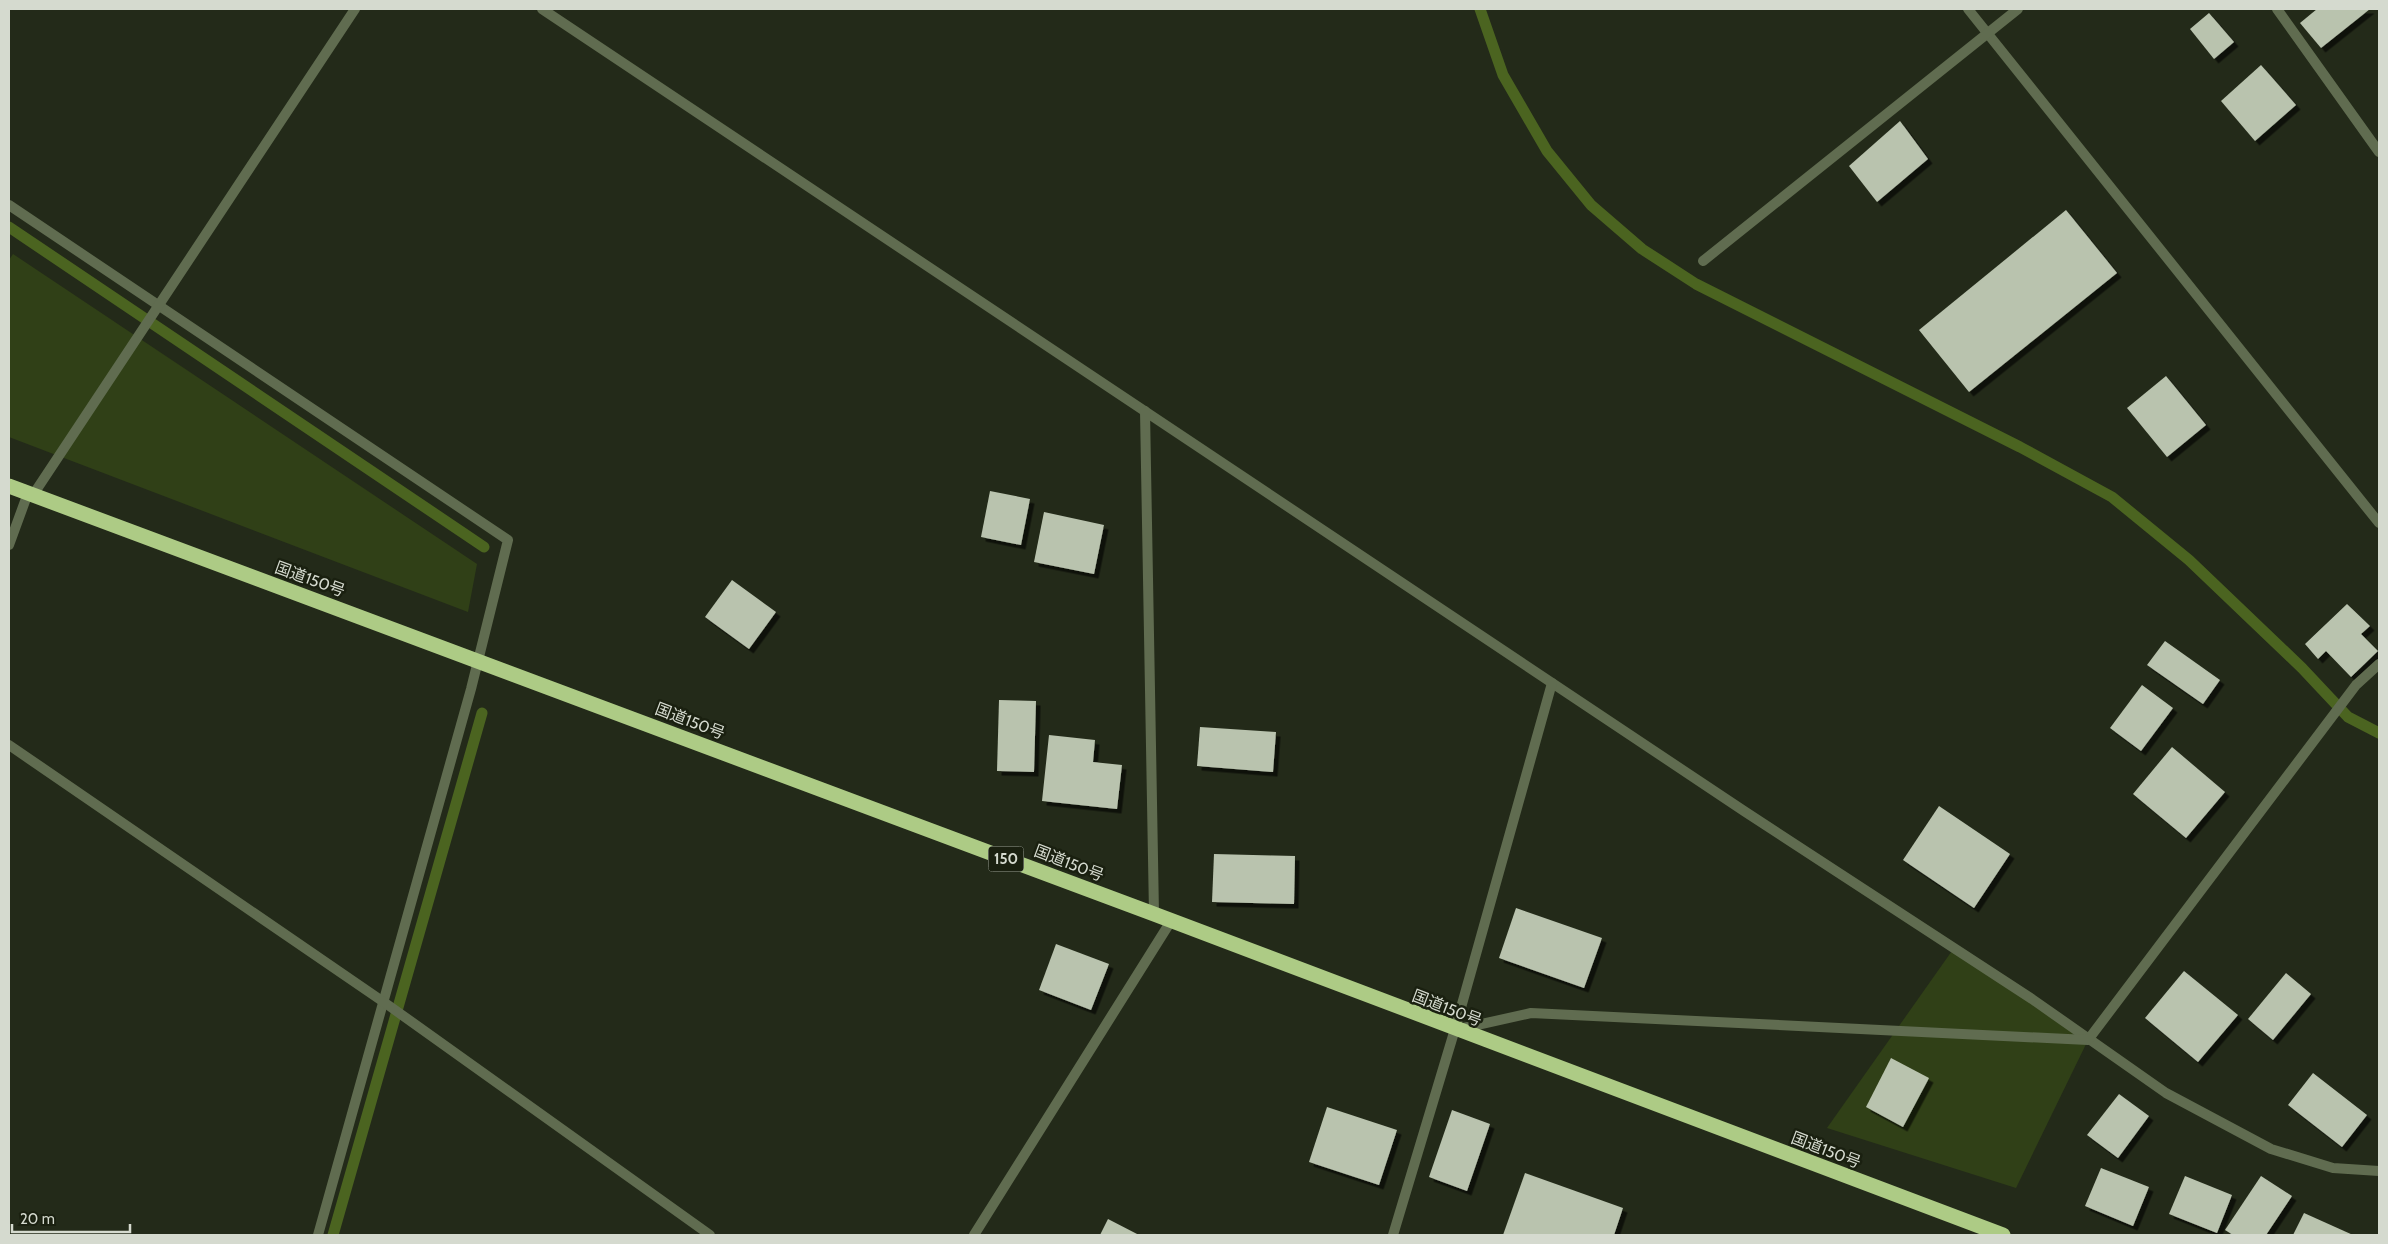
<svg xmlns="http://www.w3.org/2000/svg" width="2388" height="1244" viewBox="0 0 2388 1244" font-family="Cabin,'Noto Sans JP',sans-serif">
<defs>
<filter id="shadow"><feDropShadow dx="4.5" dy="4.5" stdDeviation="0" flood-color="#0009"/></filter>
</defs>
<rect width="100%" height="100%" fill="#232a19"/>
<g fill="#304017">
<polygon points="13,254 477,564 468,612 9,437 9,260"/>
<polygon points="1954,948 2088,1040 2016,1188 1827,1128"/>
</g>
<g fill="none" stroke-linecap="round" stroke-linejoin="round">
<g stroke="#4b6420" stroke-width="11">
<polyline points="1480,9 1503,75 1547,151 1591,205 1642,249 1696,284 2020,447 2112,497 2189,560 2302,668 2348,717 2379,733"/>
<polyline points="9,227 484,547"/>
<polyline points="333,1235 482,713"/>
</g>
</g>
<g fill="#b9c3ae" filter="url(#shadow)">
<polygon points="2317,9 2370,9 2321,48 2300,23"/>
<polygon points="2209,13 2234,42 2214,59 2190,29"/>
<polygon points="2261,65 2296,105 2255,141 2221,101"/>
<polygon points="1900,121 1928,159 1877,202 1849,166"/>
<polygon points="2066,210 2117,273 1969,392 1919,330"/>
<polygon points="2166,376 2206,425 2167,457 2127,408"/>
<polygon points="990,491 1030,499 1021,545 981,537"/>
<polygon points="1044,512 1104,525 1094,574 1034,562"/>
<polygon points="732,580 776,612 749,649 705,617"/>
<polygon points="2347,604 2370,626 2361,634 2378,651 2351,677 2326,651 2318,659 2305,644"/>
<polygon points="2165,641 2220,680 2203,704 2147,665"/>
<polygon points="2142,685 2173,708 2141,751 2110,728"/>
<polygon points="999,700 1036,701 1034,772 997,771"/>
<polygon points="1200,727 1276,732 1273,772 1197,766"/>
<polygon points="1049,735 1095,740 1093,762 1122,765 1117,809 1042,801"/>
<polygon points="2172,747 2225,792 2186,838 2133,794"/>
<polygon points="1939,806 2010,854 1974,908 1903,860"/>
<polygon points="1214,854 1295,856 1294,904 1212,902"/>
<polygon points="1516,908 1602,938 1584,988 1499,958"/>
<polygon points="1056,944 1109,964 1091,1010 1039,990"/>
<polygon points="2184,971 2238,1015 2198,1062 2145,1018"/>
<polygon points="2286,973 2311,994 2273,1040 2248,1019"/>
<polygon points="1891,1058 1929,1078 1903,1127 1866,1107"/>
<polygon points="2313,1073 2367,1115 2342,1147 2288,1105"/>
<polygon points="2119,1094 2149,1116 2118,1158 2087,1135"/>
<polygon points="1327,1107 1397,1130 1379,1185 1309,1162"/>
<polygon points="1452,1110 1490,1124 1467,1191 1429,1177"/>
<polygon points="2101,1168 2149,1187 2133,1226 2085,1206"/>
<polygon points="1525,1173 1623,1208 1614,1235 1503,1235"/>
<polygon points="2185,1176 2232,1195 2217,1233 2169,1214"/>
<polygon points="2261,1176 2292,1196 2266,1235 2233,1235 2225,1230"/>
<polygon points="2304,1213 2353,1235 2293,1235"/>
<polygon points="1108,1219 1139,1235 1100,1235"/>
</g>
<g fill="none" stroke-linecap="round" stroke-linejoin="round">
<g stroke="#606c50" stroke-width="10">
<polyline points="542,9 1744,811 2032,999 2166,1093 2271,1149 2333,1168 2379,1171"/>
<polyline points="1968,9 2379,523"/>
<polyline points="2277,9 2379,152"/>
<polyline points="9,205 508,540 471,689 318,1235"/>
<polyline points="1703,261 2018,9"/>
<polyline points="1145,411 1154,914"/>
<polyline points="33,495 355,9"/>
<polyline points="9,545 28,493"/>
<polyline points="9,745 388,1005 710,1235"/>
<polyline points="1459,1029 1531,1013 2088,1040 2356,685 2379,664"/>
<polyline points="974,1235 1171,921"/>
<polyline points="1393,1235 1455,1029 1552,683"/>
</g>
<polyline stroke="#adcb85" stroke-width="15" points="9,486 1154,914 2003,1235"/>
</g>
<g text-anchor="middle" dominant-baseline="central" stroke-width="5" stroke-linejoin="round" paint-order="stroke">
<rect fill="#1a2010" stroke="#9da296" stroke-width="1" x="988.5" y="846.5" width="35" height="25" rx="4"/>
<g font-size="15" font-weight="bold" fill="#d5dacf">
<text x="1006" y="859">150</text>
</g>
<g font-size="16" fill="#d5dacf" stroke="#1a2010">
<text transform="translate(310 579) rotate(20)">国道150号</text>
<text transform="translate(690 721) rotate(21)">国道150号</text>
<text transform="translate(1069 863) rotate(21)">国道150号</text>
<text transform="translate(1447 1008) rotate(21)">国道150号</text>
<text transform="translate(1826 1150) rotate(21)">国道150号</text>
</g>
</g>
<rect width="2388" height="1244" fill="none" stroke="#d5dacf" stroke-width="20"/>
<path d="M12 1224v8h118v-8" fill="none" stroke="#d5dacf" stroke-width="2.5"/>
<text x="20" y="1224" font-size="15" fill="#d5dacf" stroke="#1a2010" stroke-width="4" paint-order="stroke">20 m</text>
</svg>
